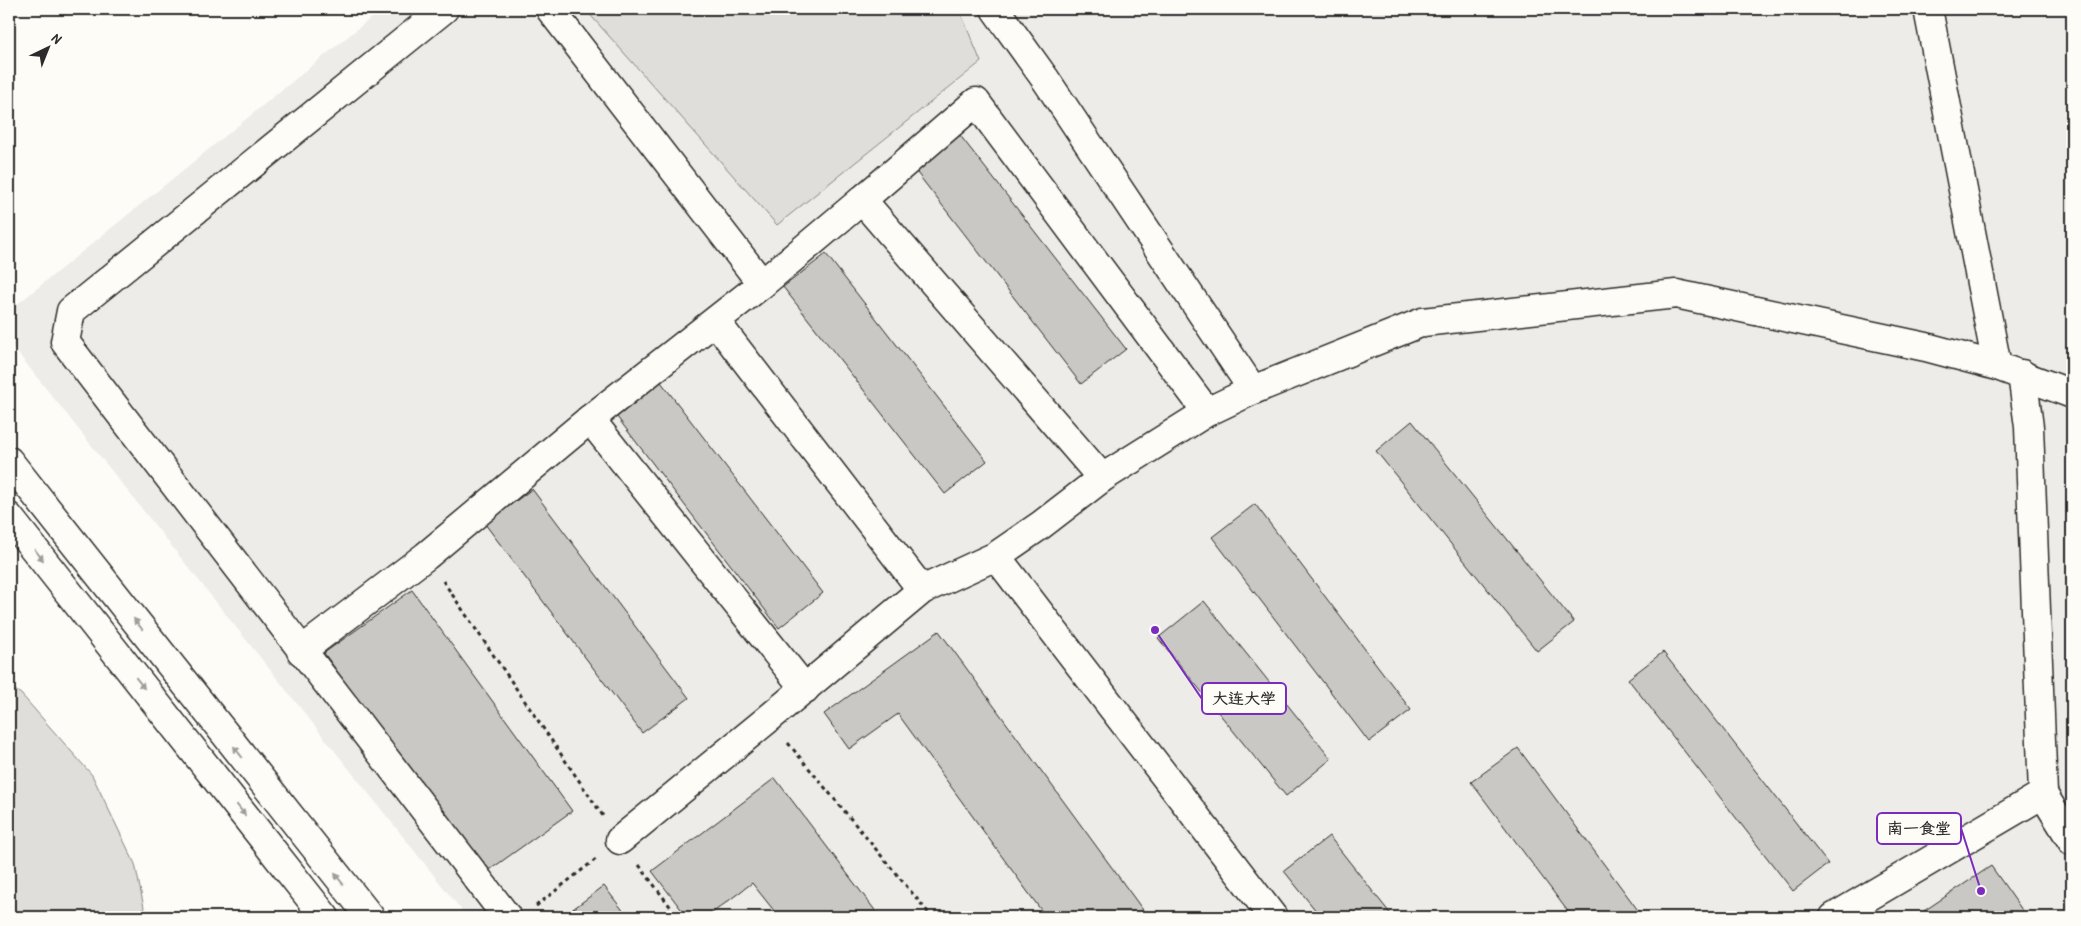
<svg xmlns="http://www.w3.org/2000/svg" width="2081" height="926" viewBox="0 0 2081 926" font-family="'Patrick Hand','LXGW WenKai TC',sans-serif">
<rect width="100%" height="100%" fill="#fdfcf7"/>
<filter id="ink" filterUnits="userSpaceOnUse"><feTurbulence type="fractalNoise" baseFrequency=".02" numOctaves="2"/><feDisplacementMap in="SourceGraphic" scale="10" xChannelSelector="R" yChannelSelector="G"/><feConvolveMatrix kernelMatrix="1 2 1 2 8 2 1 2 1" color-interpolation-filters="sRGB"/></filter>
<g filter="url(#ink)">
<polygon fill="#edece8" points="382,9 585,9 777,224 981,63 959,9 2072,9 2072,917 467,917 9,342 9,311"/>
<g fill="#dfdeda" stroke="#858482">
<polygon points="585,9 959,9 981,62 777,225"/>
<polygon points="9,686 21,694 92,775 135,864 146,917 9,917"/>
</g>
<g fill="#c9c8c4" stroke="#2b2b2b">
<polygon points="959,134 1126,349 1081,384 914,169"/>
<polygon points="826,254 987,461 945,494 783,287"/>
<polygon points="661,382 823,593 779,628 617,417"/>
<polygon points="1412,421 1574,622 1537,651 1376,451"/>
<polygon points="532,489 689,698 642,733 485,524"/>
<polygon points="1255,504 1411,710 1369,742 1212,537"/>
<polygon points="412,590 572,811 484,874 324,653"/>
<polygon points="1204,601 1331,759 1286,796 1158,638"/>
<polygon points="939,631 964,665 1148,917 1046,917 898,714 849,749 824,714"/>
<polygon points="1663,652 1828,864 1793,891 1628,679"/>
<polygon points="1518,748 1643,917 1572,917 1471,782"/>
<polygon points="775,778 880,917 779,917 752,883 707,917 687,917 652,871"/>
<polygon points="1329,836 1393,917 1321,917 1284,871"/>
<polygon points="1991,866 2027,917 1915,917"/>
<polygon points="604,886 628,917 562,917"/>
</g>
<g fill="none" stroke-linecap="round" stroke-linejoin="round">
<g stroke="#2b2b2b" stroke-width="31">
<g id="minor">
<polyline points="444,9 71,311 65,342 507,917"/>
<polyline points="995,9 1046,80 1253,390"/>
<polyline points="1928,9 1997,366"/>
<polyline points="762,284 862,200"/>
<polyline points="716,322 922,590"/>
<polyline points="590,419 805,689"/>
<polyline points="9,461 370,917"/>
<polyline points="1102,478 862,200 976,102 1207,412"/>
<polyline points="9,517 325,917"/>
<polyline points="996,556 1273,917"/>
<polyline points="301,651 426,556 590,419 762,284 550,9"/>
<polyline points="2043,794 2072,841"/>
<polyline points="620,840 768,719 922,590 996,556 1041,525 1102,478 1207,412 1253,390 1423,322 1676,294 1926,347 1997,366 2072,394"/>
<polyline points="1834,917 2043,794 2029,427 2022,374"/>
</g>
</g>
<g stroke="#2b2b2b" stroke-width="3" stroke-dasharray="4 4" stroke-linecap="butt">
<polyline points="443,581 603,816"/>
<polyline points="788,743 932,917"/>
<polyline points="639,865 678,917"/>
<polyline points="536,906 596,859"/>
</g>
<use href="#minor" stroke="#fdfcf7" stroke-width="28"/>
</g>
<defs><path id="oneway-solid" d="M-6-.8H1V-3.2L6.5 0L1 3.2V.8H-6Z" transform="scale(1.25)"/></defs>
<g fill="#9e9e9b">
<use href="#oneway-solid" transform="translate(39 555) rotate(52)"/>
<use href="#oneway-solid" transform="translate(138 624) rotate(-128)"/>
<use href="#oneway-solid" transform="translate(140 683) rotate(52)"/>
<use href="#oneway-solid" transform="translate(238 752) rotate(-128)"/>
<use href="#oneway-solid" transform="translate(241 810) rotate(52)"/>
<use href="#oneway-solid" transform="translate(339 879) rotate(-128)"/>
</g>
</g>
<path fill="none" stroke="#7b2cbf" stroke-width="2" d="M1155 630L1202 699M1981 891L1961 828"/>
<g fill="#7b2cbf" stroke="#fdfcf7" stroke-width="2">
<circle cx="1155" cy="630" r="5"/>
<circle cx="1981" cy="891" r="5"/>
</g>
<g fill="#fdfcf7" stroke="#7b2cbf" stroke-width="2">
<rect x="1202" y="683" width="84" height="31" rx="5"/>
<rect x="1877" y="813" width="84" height="31" rx="5"/>
</g>
<g font-size="16" text-anchor="middle" font-weight="bold" fill="#2b2b2b">
<text x="1244" y="704">大连大学</text>
<text x="1919" y="834">南一食堂</text>
</g>
<rect width="2081" height="926" fill="none" stroke="#fdfcf7" stroke-width="30"/>
<rect x="15" y="15" width="2051" height="896" fill="none" stroke="#2b2b2b" stroke-width="2" filter="url(#ink)"/>
<g transform="translate(48 48) rotate(43)" stroke="#fdfcf7" stroke-width="4" paint-order="stroke">
<path d="M0-4L9 19L0 12L-9 19Z" fill="#2b2b2b"/>
<text y="-8" font-size="14" font-weight="bold" text-anchor="middle" fill="#2b2b2b">N</text>
</g>
</svg>
